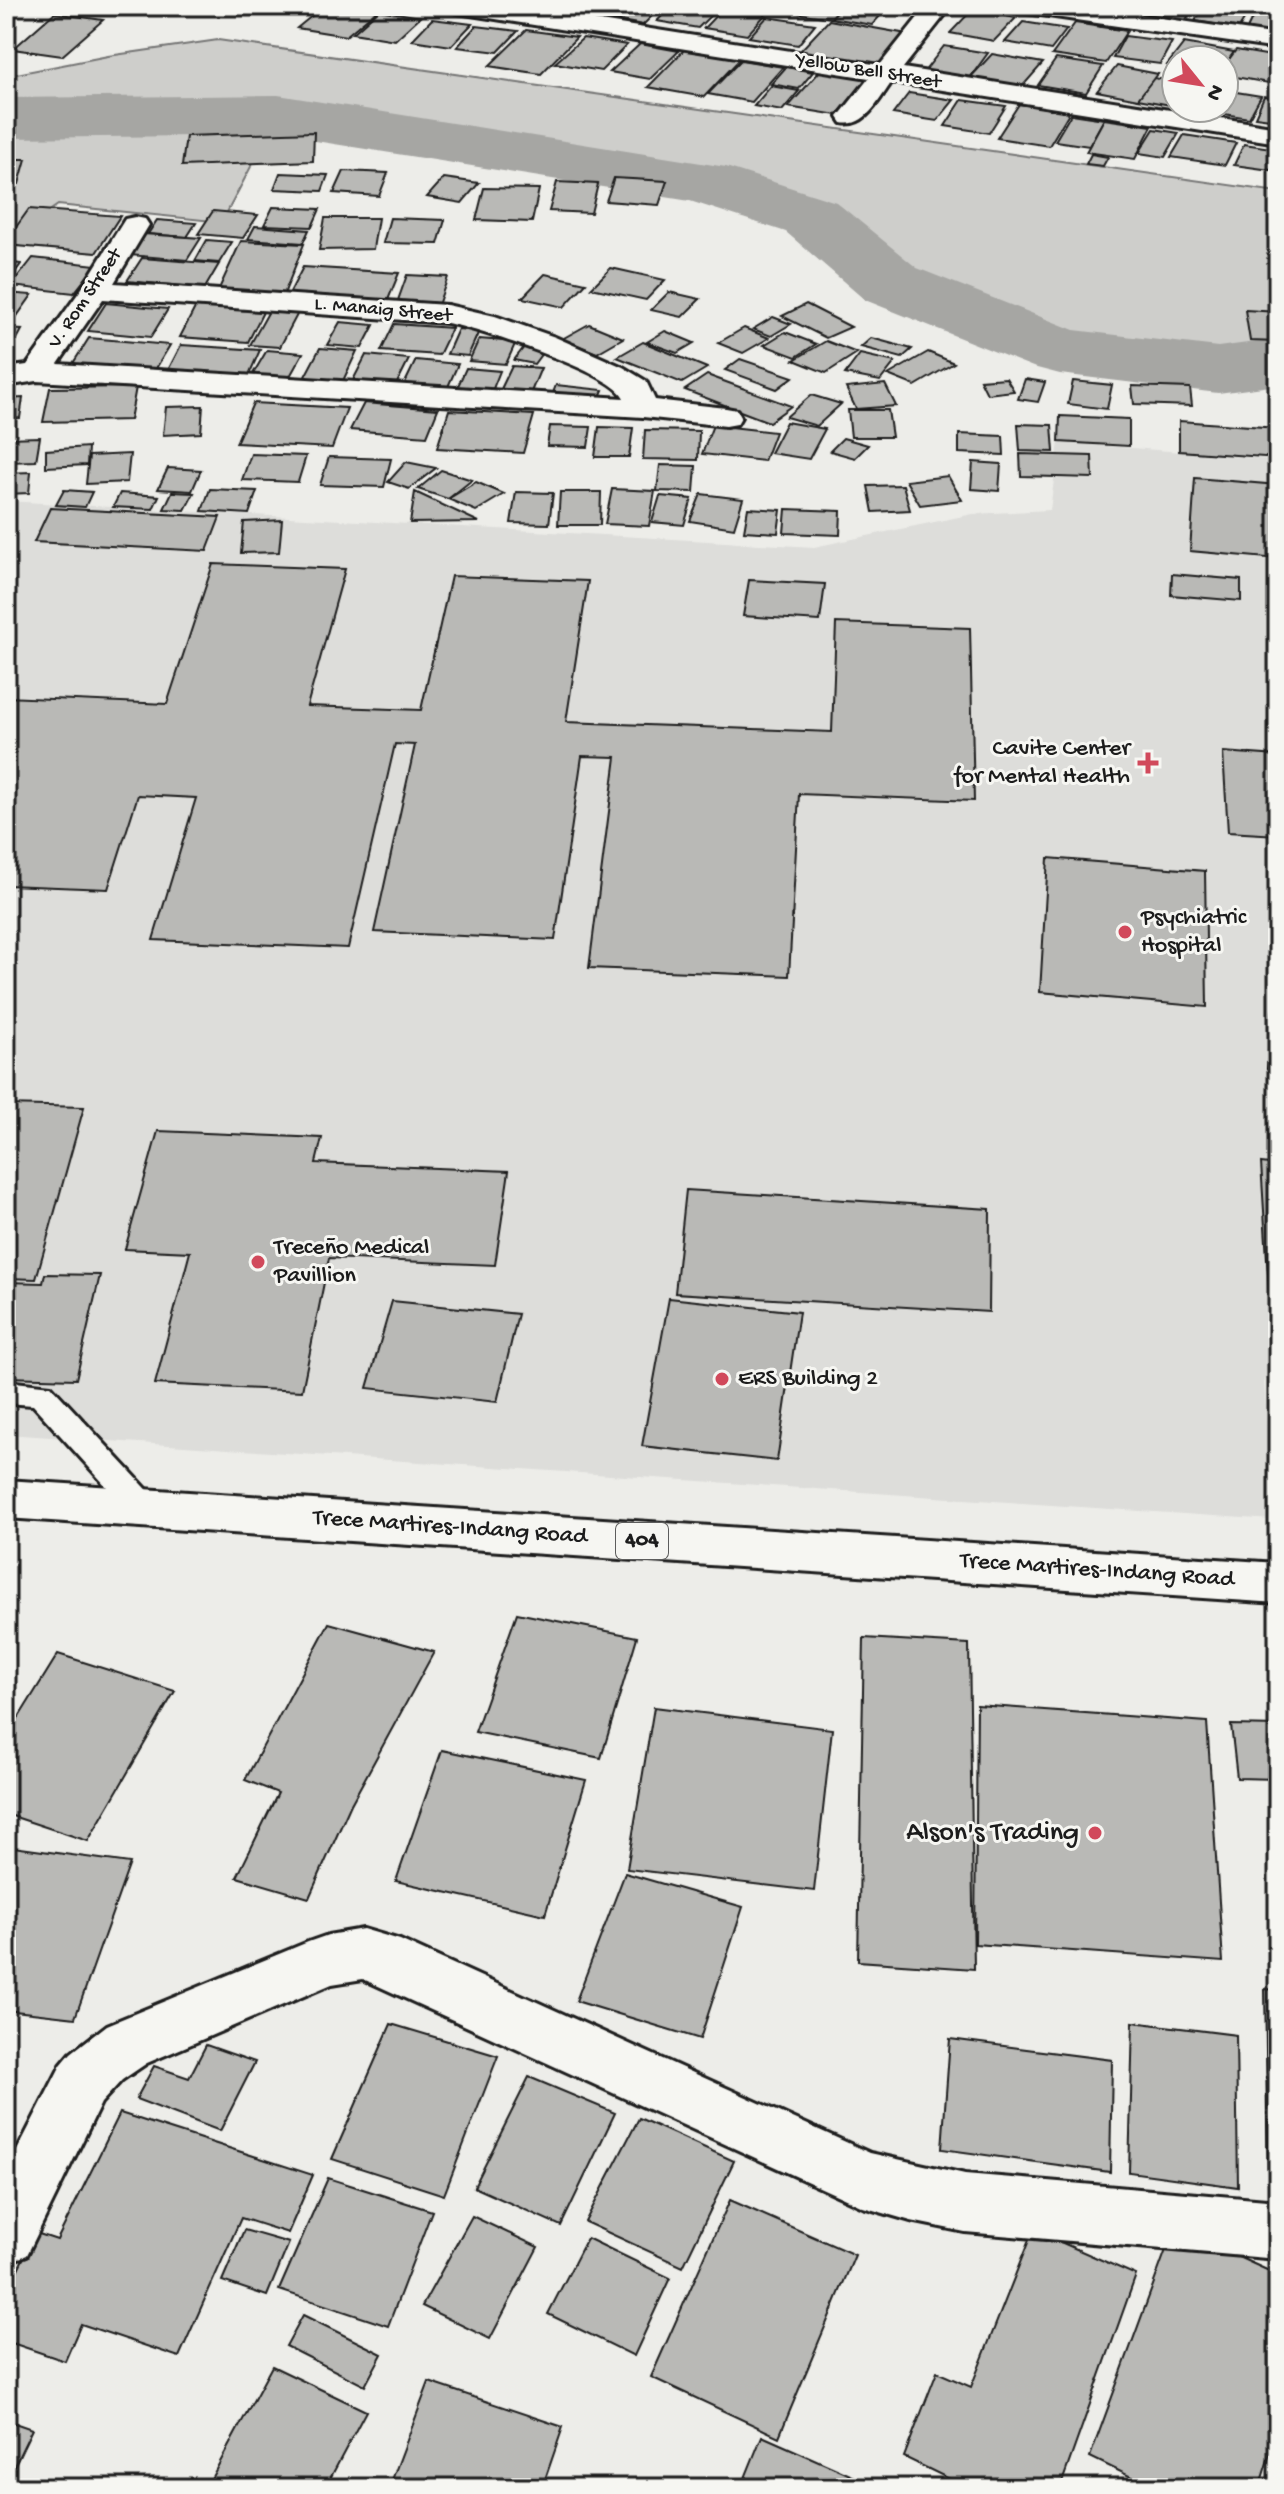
<svg xmlns="http://www.w3.org/2000/svg" width="1284" height="2494" viewBox="0 0 1284 2494" font-family="'Gochi Hand',sans-serif">
<rect width="100%" height="100%" fill="#edede9"/>
<filter id="ink" filterUnits="userSpaceOnUse"><feTurbulence type="fractalNoise" baseFrequency=".0125" numOctaves="2"/><feDisplacementMap in="SourceGraphic" scale="16" xChannelSelector="R" yChannelSelector="G"/><feConvolveMatrix kernelMatrix="1 2 1 2 8 2 1 2 1" color-interpolation-filters="sRGB"/></filter>
<g filter="url(#ink)">
<polygon fill="#ddddda" points="1059,442 1278,460 1278,1380 1264,1379 1273,1520 6,1434 6,501 814,547 973,514 1050,510"/>
<polygon fill="#cececb" stroke="#757574" stroke-width="2" points="218,40 1278,192 1278,362 1218,370 1060,351 891,284 811,217 701,182 278,115 222,222 58,205 6,241 6,76 108,56"/>
<g fill="none" stroke-linecap="round" stroke-linejoin="round">
<polygon fill="#a6a6a3" fill-rule="evenodd" points="278,95 726,167 836,202 917,268 1074,330 1218,347 1278,339 1278,385 1218,393 1060,374 1033,367 865,300 786,232 690,201 278,135 6,138 6,98"/>
</g>
<g fill="#b9b9b6" stroke="#1c1c1c" stroke-width="2">
<polygon points="324,6 354,6 377,10 346,36 297,28"/>
<polygon points="565,6 610,6 604,12"/>
<polygon points="611,6 662,6 643,25 599,17"/>
<polygon points="672,6 707,6 718,8 698,28 657,21"/>
<polygon points="779,6 842,6 831,18 775,10"/>
<polygon points="842,6 889,6 872,25 831,18"/>
<polygon points="1089,6 1136,6 1132,14"/>
<polygon points="1142,6 1195,6 1185,21 1137,14"/>
<polygon points="1204,6 1253,6 1239,28 1195,21"/>
<polygon points="723,8 766,14 747,35 704,28"/>
<polygon points="1257,8 1278,10 1278,34 1247,29"/>
<polygon points="379,10 420,17 395,40 353,33"/>
<polygon points="972,10 1016,18 994,41 950,33"/>
<polygon points="54,13 103,20 62,56 13,49"/>
<polygon points="767,17 815,24 798,45 749,37"/>
<polygon points="432,19 472,24 451,46 412,40"/>
<polygon points="829,20 907,34 880,64 800,51"/>
<polygon points="1023,22 1067,29 1051,50 1005,42"/>
<polygon points="1075,23 1127,31 1106,63 1052,55"/>
<polygon points="476,26 518,31 498,52 457,47"/>
<polygon points="526,30 577,37 541,74 489,66"/>
<polygon points="1125,36 1172,42 1160,64 1113,58"/>
<polygon points="583,38 627,45 601,71 555,63"/>
<polygon points="1184,43 1234,52 1224,66 1224,60 1176,60 1176,67 1167,65"/>
<polygon points="640,44 679,51 650,79 610,72"/>
<polygon points="944,46 988,53 969,79 924,72"/>
<polygon points="685,49 740,59 704,97 648,87"/>
<polygon points="1236,50 1278,57 1278,79 1274,84 1224,75 1224,66"/>
<polygon points="992,54 1043,63 1021,88 969,79"/>
<polygon points="1056,59 1103,66 1086,93 1038,85"/>
<polygon points="741,60 783,67 752,102 708,94"/>
<polygon points="1117,66 1158,74 1138,99 1097,91"/>
<polygon points="786,67 813,72 799,89 771,84"/>
<polygon points="820,71 867,79 837,115 788,107"/>
<polygon points="1154,78 1176,82 1176,106 1138,99"/>
<polygon points="771,86 799,91 782,111 754,106"/>
<polygon points="1224,90 1261,96 1249,118 1199,110 1224,108"/>
<polygon points="909,93 954,100 937,121 893,114"/>
<polygon points="1264,96 1278,98 1278,120 1255,117"/>
<polygon points="962,100 1006,106 989,133 945,126"/>
<polygon points="1019,104 1070,111 1049,146 997,138"/>
<polygon points="1071,114 1104,119 1089,146 1055,141"/>
<polygon points="1104,119 1152,126 1135,159 1086,152"/>
<polygon points="1154,129 1179,133 1165,157 1139,153"/>
<polygon points="314,132 313,161 182,166 186,136"/>
<polygon points="1184,135 1236,143 1225,165 1171,157"/>
<polygon points="1244,144 1278,149 1278,171 1234,165"/>
<polygon points="1091,154 1108,157 1103,166 1086,164"/>
<polygon points="6,159 26,159 19,184 6,184"/>
<polygon points="344,171 388,173 379,196 334,193"/>
<polygon points="280,173 328,175 322,191 274,189"/>
<polygon points="444,178 479,183 462,203 427,197"/>
<polygon points="614,178 667,181 659,205 606,201"/>
<polygon points="557,182 598,184 591,213 549,211"/>
<polygon points="484,188 539,189 532,222 476,220"/>
<polygon points="273,207 320,209 312,227 264,225"/>
<polygon points="29,209 120,216 96,253 6,245 6,241"/>
<polygon points="213,211 258,215 243,238 198,234"/>
<polygon points="325,218 378,218 373,249 319,250"/>
<polygon points="390,218 445,220 438,244 383,243"/>
<polygon points="157,220 196,223 187,237 148,234"/>
<polygon points="255,226 309,230 303,243 248,239"/>
<polygon points="143,234 201,238 187,260 129,255"/>
<polygon points="207,240 232,242 219,263 195,261"/>
<polygon points="241,241 304,244 284,294 218,291"/>
<polygon points="33,258 96,265 74,293 11,286"/>
<polygon points="142,258 219,264 205,288 127,281"/>
<polygon points="6,262 21,264 6,285"/>
<polygon points="303,267 399,273 388,300 289,294"/>
<polygon points="611,268 665,280 646,300 591,288"/>
<polygon points="545,274 586,283 564,307 522,298"/>
<polygon points="407,275 448,277 438,305 397,303"/>
<polygon points="669,292 700,299 682,317 651,310"/>
<polygon points="6,293 32,295 15,319 6,319"/>
<polygon points="106,303 168,309 151,337 88,331"/>
<polygon points="197,304 265,308 248,342 180,337"/>
<polygon points="806,304 851,327 826,338 782,316"/>
<polygon points="1245,310 1278,312 1278,342 1250,341"/>
<polygon points="269,311 298,313 280,347 250,345"/>
<polygon points="773,317 791,324 771,336 753,329"/>
<polygon points="340,322 374,325 362,348 327,345"/>
<polygon points="394,324 452,328 439,355 381,351"/>
<polygon points="589,324 623,338 597,353 562,339"/>
<polygon points="744,328 769,338 743,353 718,343"/>
<polygon points="6,329 22,330 6,360"/>
<polygon points="458,329 479,331 468,356 447,354"/>
<polygon points="665,331 694,343 677,353 647,342"/>
<polygon points="785,332 816,344 796,357 764,345"/>
<polygon points="89,338 170,345 152,375 70,368"/>
<polygon points="871,338 912,349 902,358 861,347"/>
<polygon points="479,339 516,342 506,364 469,361"/>
<polygon points="826,341 857,353 826,373 794,360"/>
<polygon points="643,342 707,368 682,383 617,357"/>
<polygon points="181,345 260,350 248,377 167,372"/>
<polygon points="525,346 545,349 534,364 514,360"/>
<polygon points="320,348 357,351 341,385 302,382"/>
<polygon points="267,350 303,353 289,378 253,374"/>
<polygon points="928,352 954,363 915,386 888,375"/>
<polygon points="860,354 895,362 880,381 845,374"/>
<polygon points="366,355 409,359 395,387 351,384"/>
<polygon points="740,359 793,377 777,389 725,370"/>
<polygon points="416,360 458,364 447,389 404,385"/>
<polygon points="512,366 541,368 531,392 501,389"/>
<polygon points="466,368 500,371 492,391 457,388"/>
<polygon points="707,375 791,406 769,422 685,390"/>
<polygon points="1006,378 1014,391 987,394 980,380"/>
<polygon points="1025,379 1045,382 1038,402 1018,399"/>
<polygon points="1073,381 1112,385 1107,409 1068,404"/>
<polygon points="885,384 896,406 856,409 846,388"/>
<polygon points="556,385 603,390 598,401 551,398"/>
<polygon points="1132,386 1190,388 1192,406 1134,404"/>
<polygon points="136,387 130,420 43,422 50,388"/>
<polygon points="811,395 841,404 817,426 786,417"/>
<polygon points="23,398 20,418 6,419 6,399"/>
<polygon points="253,403 347,408 332,448 236,443"/>
<polygon points="364,403 438,409 427,436 350,430"/>
<polygon points="203,406 201,433 163,435 166,407"/>
<polygon points="449,410 534,415 523,453 437,448"/>
<polygon points="848,410 888,410 892,437 851,437"/>
<polygon points="1060,416 1129,419 1129,446 1059,442"/>
<polygon points="1179,421 1278,428 1278,458 1179,451"/>
<polygon points="786,422 825,429 809,459 770,453"/>
<polygon points="1018,424 1052,425 1054,452 1020,451"/>
<polygon points="713,425 775,432 764,461 702,454"/>
<polygon points="550,426 591,427 588,447 547,446"/>
<polygon points="599,427 633,428 629,457 595,457"/>
<polygon points="645,430 699,431 698,460 643,459"/>
<polygon points="959,434 1003,436 1004,455 959,453"/>
<polygon points="40,437 36,461 6,462 6,438"/>
<polygon points="843,438 868,445 855,458 830,451"/>
<polygon points="88,447 87,465 46,467 46,450"/>
<polygon points="130,454 127,482 86,484 89,456"/>
<polygon points="251,454 306,456 298,482 242,480"/>
<polygon points="1020,454 1092,456 1093,478 1021,476"/>
<polygon points="329,457 391,459 384,487 320,485"/>
<polygon points="406,462 436,468 409,489 388,482"/>
<polygon points="973,462 1001,464 999,491 971,489"/>
<polygon points="660,465 696,466 694,492 657,491"/>
<polygon points="168,468 201,470 192,491 158,489"/>
<polygon points="441,470 472,480 448,499 418,489"/>
<polygon points="31,472 29,493 6,494 6,473"/>
<polygon points="948,476 962,500 920,505 906,481"/>
<polygon points="1195,478 1278,485 1278,559 1190,551"/>
<polygon points="476,482 504,494 476,511 448,499"/>
<polygon points="903,485 910,510 873,512 868,486"/>
<polygon points="210,489 257,491 249,514 202,511"/>
<polygon points="612,489 655,491 649,526 605,524"/>
<polygon points="64,490 92,492 85,507 56,505"/>
<polygon points="172,492 194,493 185,510 164,509"/>
<polygon points="415,492 479,522 410,523"/>
<polygon points="516,492 553,493 549,524 511,523"/>
<polygon points="560,492 601,492 600,525 558,525"/>
<polygon points="120,493 159,496 153,509 113,507"/>
<polygon points="701,494 743,499 734,528 690,521"/>
<polygon points="660,496 692,499 684,525 652,522"/>
<polygon points="50,508 220,517 207,551 34,542"/>
<polygon points="748,508 781,510 778,533 744,531"/>
<polygon points="786,509 841,511 840,535 784,533"/>
<polygon points="282,520 279,552 241,553 244,522"/>
<polygon points="213,564 345,569 307,706 421,710 451,576 588,581 566,722 832,732 836,623 970,628 974,801 799,794 789,976 589,968 616,757 582,756 555,940 374,932 415,745 395,744 348,948 153,940 196,798 138,795 108,889 6,885 6,774 11,761 6,761 6,697 167,704"/>
<polygon points="1172,574 1241,580 1241,601 1171,595"/>
<polygon points="749,580 825,584 820,621 743,616"/>
<polygon points="1223,752 1278,756 1278,835 1228,832"/>
<polygon points="1048,858 1205,871 1207,1007 1040,992"/>
<polygon points="1273,1008 1278,1009 1278,1071 1267,1069"/>
<polygon points="6,1105 84,1107 36,1279 6,1278"/>
<polygon points="158,1131 322,1138 316,1163 509,1171 495,1265 329,1258 302,1391 155,1384 190,1252 125,1249"/>
<polygon points="1261,1163 1278,1165 1278,1371 1274,1370"/>
<polygon points="686,1190 990,1209 989,1312 675,1293"/>
<polygon points="45,1274 100,1275 76,1379 6,1377 6,1282 43,1283"/>
<polygon points="669,1298 799,1312 777,1461 642,1446"/>
<polygon points="392,1301 518,1314 497,1402 367,1388"/>
<polygon points="517,1613 637,1637 601,1758 475,1732"/>
<polygon points="329,1623 434,1652 351,1804 309,1898 237,1877 278,1793 245,1780"/>
<polygon points="864,1638 969,1644 974,1969 858,1961"/>
<polygon points="58,1654 175,1691 88,1841 6,1814 6,1738"/>
<polygon points="977,1705 1207,1722 1223,1962 975,1944"/>
<polygon points="654,1707 832,1729 814,1891 627,1869"/>
<polygon points="1231,1725 1278,1726 1278,1779 1237,1778"/>
<polygon points="442,1750 586,1780 545,1915 396,1881"/>
<polygon points="6,1846 130,1863 75,2018 6,2010"/>
<polygon points="625,1873 743,1907 700,2039 576,2001"/>
<polygon points="1265,1989 1278,1990 1278,2177 1268,2176"/>
<polygon points="1133,2022 1236,2035 1238,2187 1129,2172"/>
<polygon points="391,2024 498,2056 444,2195 332,2159"/>
<polygon points="950,2039 1112,2060 1110,2172 942,2149"/>
<polygon points="206,2045 255,2062 220,2131 136,2099 154,2066 189,2078"/>
<polygon points="529,2077 615,2113 561,2226 474,2187"/>
<polygon points="120,2113 313,2175 288,2233 241,2218 179,2357 81,2324 65,2361 6,2341 6,2293 36,2233 57,2240"/>
<polygon points="639,2118 734,2161 683,2267 585,2222"/>
<polygon points="328,2178 432,2211 388,2326 279,2290"/>
<polygon points="730,2200 855,2255 779,2437 651,2377"/>
<polygon points="472,2216 538,2247 490,2339 422,2306"/>
<polygon points="1174,2228 1278,2275 1278,2428 1259,2488 1154,2488 1090,2457"/>
<polygon points="244,2230 289,2243 267,2296 222,2281"/>
<polygon points="1033,2230 1136,2275 1060,2488 968,2488 904,2457 937,2372 971,2387"/>
<polygon points="587,2238 670,2278 634,2356 548,2314"/>
<polygon points="303,2315 382,2354 365,2386 286,2346"/>
<polygon points="272,2366 366,2411 325,2488 206,2488"/>
<polygon points="429,2382 563,2427 542,2488 389,2488"/>
<polygon points="6,2420 32,2429 6,2483"/>
<polygon points="762,2436 855,2477 851,2488 741,2488"/>
</g>
<g fill="none" stroke-linecap="round" stroke-linejoin="round">
<g stroke="#1c1c1c" stroke-width="6">
<polygon id="service" points="6,1381 51,1386 156,1499 160,1508 156,1517 145,1520 134,1517 33,1405 6,1403"/>
</g>
<g stroke="#1c1c1c" stroke-width="6">
<g id="minor">
<path d="M446,6H505L880,65L927,6H952L903,68L1278,127V143L892,82C879,99 866,128 842,123L838,117L869,78L458,13L449,11Z"/>
<polygon points="1015,6 1078,6 1278,35 1278,49 1027,13 1018,11"/>
<path d="M135,217L145,219L149,225L114,283L447,305L495,316L555,337L623,367L646,381L655,400L726,408L737,410L741,417L737,424L726,426L643,417L37,381L6,386V368L27,365L82,288L125,219ZM103,299L447,323C477,329 614,372 624,398L58,364Z"/>
<polygon points="363,1929 400,1940 870,2153 965,2174 1278,2201 1278,2259 965,2232 911,2221 863,2207 363,1979 332,1984 147,2063 122,2080 101,2103 27,2255 6,2263 6,2172 61,2065 71,2053 107,2025 308,1942 328,1935"/>
</g>
</g>
<g stroke="#1c1c1c" stroke-width="6">
<polygon id="primary" points="6,1480 1278,1563 1278,1603 6,1518"/>
</g>
<use href="#service" fill="#f6f6f2" fill-rule="evenodd"/>
<use href="#minor" fill="#f6f6f2" fill-rule="evenodd"/>
<use href="#primary" fill="#f6f6f2" fill-rule="evenodd"/>
</g>
</g>
<g fill="#d1495b" stroke="#f6f6f2" stroke-width="3">
<path d="M1144 751h8v8h8v8h-8v8h-8v-8h-8v-8h8z"/>
<circle cx="1125" cy="932" r="8"/>
<circle cx="258" cy="1262" r="8"/>
<circle cx="722" cy="1379" r="8"/>
<circle cx="1095" cy="1833" r="8"/>
</g>
<g text-anchor="middle" dominant-baseline="central" stroke-width="6" stroke-linejoin="round" paint-order="stroke">
<g font-size="20" fill="#1c1c1c" stroke="#f6f6f2">
<text transform="translate(868 72) rotate(9)">Yellow Bell Street</text>
<text transform="translate(86 299) rotate(-56)">V. Rom Street</text>
<text transform="translate(383 311) rotate(5)">L. Manaig Street</text>
</g>
<rect fill="#f6f6f2" stroke="#5d5d5c" stroke-width="2" x="616" y="1523" width="52" height="36" rx="6"/>
<g font-size="22" font-weight="bold" fill="#1c1c1c">
<text x="642" y="1541">404</text>
</g>
<g font-size="24" fill="#1c1c1c" stroke="#f6f6f2" text-anchor="start">
<text x="1130" y="749" text-anchor="end">Cavite Center<tspan x="1130" dy="28">for Mental Health</tspan></text>
<text x="1141" y="918">Psychiatric<tspan x="1141" dy="28">Hospital</tspan></text>
<text x="274" y="1248">Treceño Medical<tspan x="274" dy="28">Pavillion</tspan></text>
<text x="738" y="1379">ERS Building 2</text>
</g>
<g font-size="24" fill="#1c1c1c" stroke="#f6f6f2">
<text transform="translate(450 1528) rotate(4)">Trece Martires-Indang Road</text>
<text transform="translate(1097 1571) rotate(4)">Trece Martires-Indang Road</text>
</g>
<g font-size="28" fill="#1c1c1c" stroke="#f6f6f2" text-anchor="end">
<text x="1079" y="1833">Alson's Trading</text>
</g>
</g>
<rect width="1284" height="2494" fill="none" stroke="#f6f6f2" stroke-width="32"/>
<rect x="16" y="16" width="1252" height="2462" fill="none" stroke="#1c1c1c" stroke-width="3" filter="url(#ink)"/>
<g transform="translate(1200 84) rotate(120)"><circle r="38" fill="#f6f6f2" stroke="#9f9f9c" stroke-width="2"/>
<path d="M0-6L14 30L0 20L-14 30Z" fill="#d1495b"/>
<text y="-12" font-size="22" font-weight="bold" text-anchor="middle" fill="#1c1c1c">N</text>
</g>
</svg>
